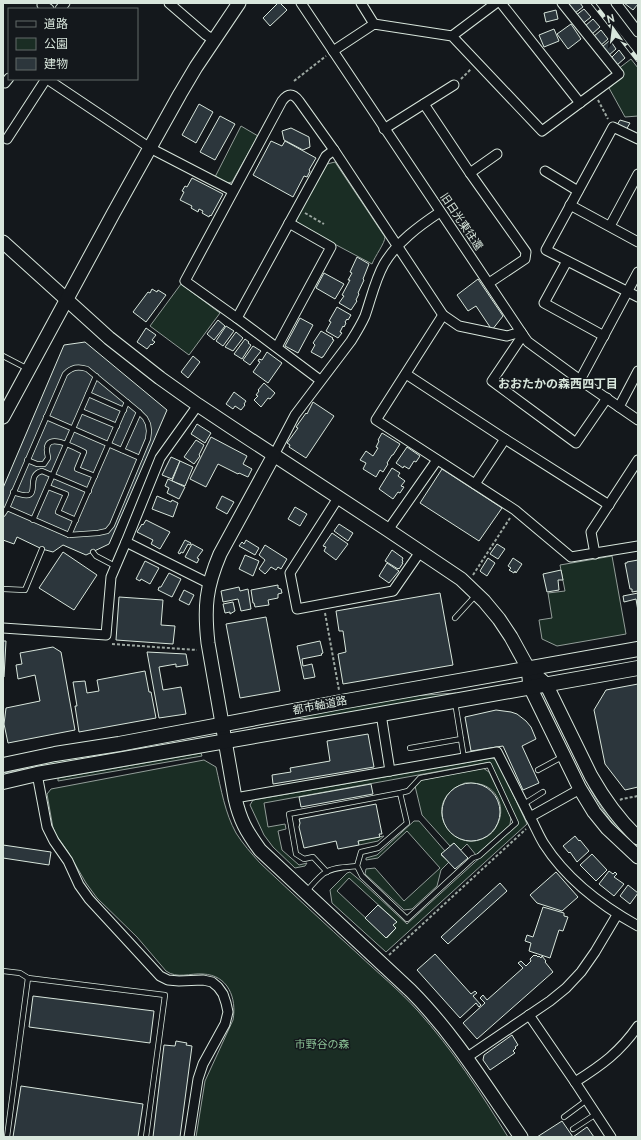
<svg xmlns="http://www.w3.org/2000/svg" width="641" height="1140" viewBox="0 0 641 1140" font-family="Overpass,'Noto Sans JP',sans-serif">
<rect width="100%" height="100%" fill="#14181c"/>
<g fill="#1a2d24" stroke="#939e99" fill-rule="evenodd">
<polygon points="631,59 638,68 638,116 625,117 609,88 623,76 618,69"/>
<polygon points="241,126 258,136 232,182 228,183 215,177"/>
<path d="M335,162L385,237C385,243 375,256 372,264L297,224L296,219L327,164Z"/>
<polygon points="181,284 220,313 189,355 150,326"/>
<polygon points="612,556 626,634 557,646 542,639 539,620 552,618 548,593 565,591 560,565"/>
<polygon points="456,693 456,694 333,717 291,719 291,717 412,696"/>
<polygon points="154,747 56,766 23,769 5,773 5,772 30,765 113,750"/>
<polygon points="201,753 202,756 58,781 58,778"/>
<path d="M492,758L497,760L527,824L386,952L332,903L330,890L347,873L350,872L362,882L407,924L518,823L490,762L264,803L268,827L285,824L286,829L278,831L282,850L299,865L307,863L305,866L295,868L273,847L264,835L250,805L253,800ZM349,878L396,921L393,925L396,928L387,938L337,891Z"/>
<path d="M204,760L216,767C221,789 225,813 236,833C243,844 251,853 260,863C292,893 325,924 358,954C378,973 399,990 418,1011C452,1049 481,1093 508,1137H196L205,1081L233,1020C237,998 228,975 203,974C190,973 177,979 166,971L137,937L97,898L86,883L68,852L56,835L53,828L47,794L51,789Z"/>
<path d="M483,768L489,772L511,817L510,825L476,855L467,844L461,850L454,843L450,846L422,815L415,786L421,780ZM465,783C471,783 477,783 483,785C498,790 505,809 498,823C495,830 491,835 484,838C456,852 428,816 449,793C453,788 459,786 465,783Z"/>
<path d="M590,786L626,835L625,837C610,822 599,805 589,787Z"/>
<polygon points="414,821 419,821 445,851 441,855 449,862 441,870 437,886 412,909 404,910 365,874 366,869 375,868 404,901 440,868 407,831 378,858 366,860 366,858 377,855"/>
<polygon points="384,836 378,841 359,845 358,841"/>
</g>
<g fill="#2c363c" stroke="#d8e6dc">
<polygon points="278,3 280,3 287,10 270,26 263,18"/>
<polygon points="568,3 580,3 583,7 575,13"/>
<polygon points="624,3 638,3 638,4 633,10"/>
<polygon points="584,9 591,17 581,25 575,16"/>
<polygon points="556,10 558,19 546,22 544,13"/>
<polygon points="593,19 600,27 592,34 585,26"/>
<polygon points="571,24 581,39 568,49 557,34"/>
<polygon points="554,29 559,41 544,47 539,35"/>
<polygon points="601,30 608,39 600,46 593,37"/>
<polygon points="610,40 616,49 608,56 602,47"/>
<polygon points="619,50 625,58 617,65 611,58"/>
<polygon points="199,104 213,112 196,143 182,135"/>
<polygon points="220,116 235,124 215,160 200,152"/>
<polygon points="620,120 630,123 626,130 617,125"/>
<polygon points="291,128 309,137 310,147 303,150 284,140 282,131"/>
<polygon points="271,141 282,146 285,141 316,158 309,170 310,171 307,177 304,176 293,197 253,175"/>
<polygon points="192,178 223,194 211,216 210,215 209,217 202,213 203,211 199,209 198,212 191,208 192,206 180,200 184,192 182,191 185,186 187,187"/>
<polygon points="357,257 369,264 363,279 364,280 358,293 359,294 356,300 357,301 351,310 339,303 344,296 342,295 350,280 348,280 352,273 350,272"/>
<polygon points="324,273 344,284 335,299 316,288"/>
<polygon points="478,279 503,316 492,330 476,306 468,311 457,295"/>
<polygon points="152,289 157,292 158,290 166,295 146,322 133,312 148,292 150,293"/>
<polygon points="337,307 351,315 348,320 347,319 345,322 346,323 344,327 343,326 340,332 342,333 338,338 326,331 331,322 329,321"/>
<polygon points="300,318 313,325 298,353 285,346"/>
<polygon points="218,320 225,326 214,340 207,334"/>
<polygon points="226,326 234,331 223,346 216,341"/>
<polygon points="146,328 156,335 152,340 155,342 152,345 151,344 147,349 137,342"/>
<polygon points="321,331 333,338 332,339 334,340 323,357 322,357 322,358 311,352 315,345 313,343"/>
<polygon points="236,332 243,338 233,351 225,347"/>
<polygon points="245,339 249,342 248,343 251,345 242,359 234,354"/>
<polygon points="85,342 167,410 109,544 86,555 63,545 53,552 42,549 17,537 14,544 3,540 3,488 64,345"/>
<polygon points="253,346 261,351 250,365 243,360"/>
<polygon points="267,352 282,363 268,383 253,372 260,362 258,361 259,359 262,360"/>
<polygon points="193,356 200,362 188,378 181,372"/>
<polygon points="264,383 275,393 270,399 268,398 261,407 254,400 258,396 256,395 259,391 258,390"/>
<polygon points="234,392 246,401 244,404 245,405 241,410 235,406 233,409 226,404"/>
<polygon points="313,402 334,416 306,458 289,447 290,445 287,443 298,428 296,427 306,413 307,414"/>
<polygon points="197,424 211,433 205,443 191,434"/>
<polygon points="382,433 400,444 393,455 392,455 387,463 388,464 383,472 380,470 376,477 363,469 366,463 360,460 366,451 373,456 378,448 376,447 379,441 378,440"/>
<polygon points="211,437 247,456 243,464 252,469 248,477 239,473 238,474 218,464 206,487 190,479"/>
<polygon points="196,440 204,445 199,455 200,456 194,464 184,457"/>
<polygon points="407,447 420,456 416,462 414,461 409,469 404,466 403,468 396,463"/>
<polygon points="171,457 180,461 172,479 162,475"/>
<polygon points="180,461 193,467 185,486 172,481"/>
<polygon points="392,468 400,473 398,476 405,481 401,486 404,487 400,493 398,492 393,499 379,489"/>
<polygon points="442,469 502,508 479,541 420,503"/>
<polygon points="168,479 185,487 179,499 167,493 169,488 165,486"/>
<polygon points="157,496 171,502 172,500 178,503 173,517 152,509"/>
<polygon points="222,496 234,502 227,514 216,508"/>
<polygon points="295,507 307,514 300,526 288,519"/>
<polygon points="146,520 170,532 160,549 151,544 153,540 137,532 142,524 143,525"/>
<polygon points="339,524 353,533 348,541 334,531"/>
<polygon points="332,533 348,544 336,560 324,551 326,547 323,546"/>
<polygon points="185,540 191,543 190,545 188,544 183,553 181,552 180,554 178,553"/>
<polygon points="246,540 259,548 255,555 239,546 242,542 244,544"/>
<polygon points="192,544 203,550 197,558 199,559 197,563 185,557"/>
<polygon points="497,544 505,549 498,559 490,554"/>
<polygon points="265,545 287,559 281,569 278,567 276,570 271,567 267,572 265,574 259,569 265,560 259,555"/>
<polygon points="392,550 403,558 402,560 403,561 402,563 403,563 399,569 398,568 398,569 385,561"/>
<polygon points="63,552 97,575 74,610 39,588"/>
<polygon points="245,555 259,561 253,576 239,569"/>
<polygon points="488,558 495,563 487,576 481,572 480,571"/>
<polygon points="513,558 522,564 516,573 515,571 514,573 509,570 511,568 508,566"/>
<polygon points="638,560 638,591 632,592 632,589 630,589 625,563 627,563 627,562"/>
<polygon points="145,561 159,568 150,584 141,579 140,581 136,579"/>
<polygon points="387,563 399,571 389,583 379,576"/>
<polygon points="561,570 563,580 558,580 559,590 547,592 543,574"/>
<polygon points="169,573 181,579 172,597 158,590 159,587 161,587"/>
<polygon points="278,585 278,588 281,589 282,593 278,594 278,598 268,600 269,605 255,607 254,603 253,603 251,590"/>
<polygon points="239,587 240,591 248,589 251,609 241,611 238,599 223,602 221,591"/>
<polygon points="184,590 194,595 189,605 179,600"/>
<polygon points="440,593 453,665 343,684 338,654 346,652 343,631 339,631 336,611"/>
<polygon points="638,593 638,611 636,599 624,602 623,596"/>
<polygon points="119,597 163,600 161,625 175,626 173,644 116,640"/>
<polygon points="233,602 235,611 230,614 230,612 225,613 223,604"/>
<polygon points="266,617 280,691 240,698 226,624"/>
<polygon points="3,641 6,641 4,677 3,677"/>
<polygon points="320,641 323,653 321,654 322,655 302,659 303,666 312,664 315,677 304,679 297,646"/>
<polygon points="53,647 61,652 75,730 8,743 4,724 6,708 40,701 35,675 18,679 16,665 22,664 20,653"/>
<polygon points="147,652 186,654 188,665 176,667 176,664 159,667 163,690 181,687 186,714 159,718"/>
<polygon points="145,671 149,692 151,692 156,718 79,732 75,706 77,706 73,682 85,681 87,693 99,691 97,680"/>
<polygon points="638,684 638,787 625,790 605,764 594,710 606,690"/>
<polygon points="496,710 511,712 517,714 526,721 531,727 536,739 522,746 539,783 523,790 503,746 471,751 465,717"/>
<polygon points="368,734 374,767 273,784 272,775 291,772 290,768 330,761 327,741"/>
<circle cx="471" cy="812" r="29"/>
<polygon points="371,784 373,794 301,807 299,797"/>
<polygon points="376,804 382,834 379,834 380,837 358,841 359,845 338,849 336,841 304,848 299,827 300,823 299,819"/>
<polygon points="575,836 579,841 580,840 589,851 577,862 570,852 569,853 563,846"/>
<polygon points="454,843 468,858 455,869 441,854"/>
<polygon points="3,845 51,852 49,865 3,858"/>
<polygon points="592,854 607,870 596,881 580,865"/>
<polygon points="609,871 613,874 615,872 617,874 614,877 624,884 614,896 599,884"/>
<polygon points="556,872 578,897 562,911 537,903 530,895"/>
<polygon points="500,883 507,891 448,944 441,937"/>
<polygon points="628,885 638,893 630,904 620,896"/>
<polygon points="378,905 397,922 393,925 396,928 386,938 365,918"/>
<polygon points="543,907 564,913 564,916 568,917 563,931 559,930 550,958 529,951 531,943 525,941 527,935 533,937"/>
<polygon points="435,954 471,994 475,991 477,993 473,996 481,1005 479,1007 476,1003 460,1018 417,970"/>
<polygon points="534,955 535,956 536,955 538,957 539,956 541,958 542,956 546,961 545,962 553,972 477,1039 463,1023 485,1003 480,998 483,995 487,1000 523,968 518,963 521,961 526,966 531,961 530,959"/>
<polygon points="33,996 154,1011 150,1043 29,1027"/>
<polygon points="512,1035 518,1045 515,1047 516,1048 513,1051 515,1053 490,1070 483,1060 484,1055"/>
<polygon points="176,1041 187,1043 186,1045 192,1046 180,1137 153,1137 164,1045 175,1046"/>
<polygon points="21,1086 143,1104 138,1137 13,1137"/>
<polygon points="562,1121 573,1137 587,1127 594,1137 537,1137"/>
</g>
<g fill="none" stroke-linecap="round" stroke-linejoin="round">
<g stroke="#d8e6dc" stroke-width="6">
<g id="lane">
<polyline points="3,356 28,369"/>
<polyline points="88,394 124,410"/>
<polyline points="81,411 117,426"/>
<polyline points="46,417 140,458"/>
<polyline points="122,450 139,412"/>
<path d="M27,460L37,464H44L48,458C48,455 46,451 47,448C48,432 77,449 84,452L77,469L95,476"/>
<polyline points="48,487 66,494 58,512 76,520"/>
<path d="M13,492C47,505 22,476 42,471L89,491"/>
<path d="M3,514L7,508L65,374C72,367 78,366 87,369L139,412L145,418L148,424L149,431L148,439L112,525L107,531L98,533L69,535L7,508"/>
<polyline points="33,520 96,376"/>
<polyline points="69,535 127,402"/>
<polyline points="93,552 96,556 115,566"/>
<polyline points="3,589 25,590 42,549"/>
<polyline points="455,618 476,595"/>
<polyline points="455,702 464,758"/>
<polyline points="410,748 461,739"/>
<polyline points="538,770 562,757"/>
<polyline points="524,804 543,792"/>
<polyline points="327,872 313,857 304,859 296,854 289,814 400,793 408,791 420,778 489,765 516,823 479,856 473,858 407,919 362,876 357,866 361,852 378,848 407,823 400,793"/>
<path d="M306,892C311,886 317,879 323,874C332,867 347,867 357,866"/>
<polyline points="3,971 20,973 28,978"/>
<polyline points="564,1117 587,1100"/>
<polyline points="573,1129 596,1114"/>
<polyline points="7,1137 28,978 165,995 146,1137"/>
</g>
</g>
<g stroke="#d8e6dc" stroke-width="11">
<g id="street">
<polyline points="169,3 206,35 214,40"/>
<polyline points="301,3 525,338 528,342 580,380 638,420"/>
<polyline points="361,3 374,24"/>
<polyline points="501,3 580,103"/>
<polyline points="616,3 638,32"/>
<polyline points="42,5 49,9"/>
<polyline points="60,9 65,3"/>
<polyline points="452,36 496,3"/>
<polyline points="333,51 374,24 452,36 542,131 619,74 562,3"/>
<polyline points="47,79 150,148 233,191"/>
<polyline points="5,83 9,78"/>
<polyline points="424,104 470,173 526,252 525,259 489,283"/>
<polyline points="384,129 454,85"/>
<polyline points="7,139 46,79"/>
<polyline points="638,139 613,127 546,250 638,297"/>
<polyline points="545,171 578,191"/>
<polyline points="470,173 497,154"/>
<polyline points="570,205 638,242"/>
<polyline points="610,226 638,174"/>
<polyline points="567,261 544,303 604,336"/>
<polyline points="443,315 376,420 515,510 571,557 638,546"/>
<polyline points="237,318 326,156 334,150"/>
<polyline points="523,335 492,381 576,443 607,398"/>
<polyline points="277,347 331,247 289,223"/>
<polyline points="406,374 505,439 609,505"/>
<path d="M320,380L237,318L185,281L282,101C288,93 293,93 299,101L334,150L443,315L459,326L507,336L521,332"/>
<polyline points="580,380 638,272"/>
<polyline points="198,405 160,458 126,542 210,584"/>
<polyline points="619,407 638,371"/>
<path d="M274,455L295,415L351,341C356,333 361,325 365,316C371,299 375,280 384,264C397,242 419,226 440,212"/>
<polyline points="475,484 505,439"/>
<polyline points="338,498 290,573 297,609 393,591 420,552"/>
<polyline points="388,530 437,460"/>
<polyline points="595,554 591,532 638,460"/>
<polyline points="3,628 106,635 111,577 126,542"/>
<polyline points="381,714 390,771"/>
<polyline points="37,774 47,827 54,841 68,861 79,885 89,899 160,976 168,980 179,981 203,980 212,982 218,987 223,994 226,1003 228,1012 225,1024 203,1064 198,1079 189,1137"/>
<polyline points="235,798 464,758 497,752 530,817 580,789"/>
<path d="M530,817C535,826 539,836 544,844C567,880 602,906 638,926"/>
<polyline points="529,1015 575,1082 611,1137"/>
<polyline points="466,1058 550,1001 566,988 581,972 595,952 617,915"/>
<path d="M575,1082C602,1065 620,1052 638,1026"/>
</g>
</g>
<g stroke="#d8e6dc" stroke-width="15">
<g id="secondary">
<polyline points="3,242 109,338 160,378 198,405 231,427 388,530 461,579 484,601 499,619 511,637 528,668 530,687 580,789 594,812 607,828 638,857"/>
<polyline points="3,417 113,214 180,94 196,67 239,3"/>
<path d="M274,455L220,554C206,587 204,607 208,643L235,798C240,820 246,831 260,850L411,991C454,1034 486,1087 521,1137"/>
<path d="M528,668L546,684L591,776C604,799 619,820 638,838"/>
</g>
</g>
<g stroke="#d8e6dc" stroke-width="16">
<g id="primary">
<polyline points="3,765 55,754 119,744 341,702 638,649"/>
<polyline points="3,782 37,774 381,714 638,668"/>
</g>
</g>
<g stroke="#9da8a2" stroke-width="2" stroke-dasharray="3 2" stroke-linecap="butt">
<polyline points="461,79 471,69"/>
<polyline points="294,81 326,56"/>
<polyline points="598,100 608,119"/>
<polyline points="305,213 324,224"/>
<polyline points="473,575 510,518"/>
<polyline points="325,613 339,690"/>
<polyline points="112,644 197,650"/>
<polyline points="620,800 622,799 638,796"/>
<polyline points="389,955 526,829"/>
</g>
<use href="#lane" stroke="#14181c" stroke-width="4.5"/>
<use href="#street" stroke="#14181c" stroke-width="9"/>
<use href="#secondary" stroke="#14181c" stroke-width="13"/>
<use href="#primary" stroke="#14181c" stroke-width="14"/>
<g stroke="#d8e6dc" stroke-width="4.5">
<polyline id="rail" points="593,3 638,60"/>
</g>
<use href="#rail" stroke="#14181c" stroke-width="3" stroke-dasharray="9" stroke-linecap="butt"/>
</g>
<g text-anchor="middle" dominant-baseline="central" stroke-width="3" stroke-linejoin="round" paint-order="stroke">
<g font-size="11" fill="#d8e6dc" stroke="#14181c">
<text transform="translate(461 222) rotate(56)">旧日光東往還</text>
<text transform="translate(320 706) rotate(-11)">都市軸道路</text>
</g>
<g font-size="11" fill="#8ac095" stroke="#14181c">
<text x="322" y="1045">市野谷の森</text>
</g>
<g font-size="12" font-weight="bold" fill="#d8e6dc" stroke="#14181c">
<text x="558" y="385">おおたかの森西四丁目</text>
</g>
</g>
<rect width="641" height="1140" fill="none" stroke="#d8e6dc" stroke-width="8"/>
<rect x="8" y="8" width="130" height="72" fill="#14181c" stroke="#626a69"/>
<rect x="16" y="21" width="20" height="6" fill="#14181c" stroke="#626a69"/>
<text x="44" y="28" font-size="12" fill="#d8e6dc">道路</text>
<rect x="16" y="38" width="20" height="12" fill="#1a2d24" stroke="#626a69"/>
<text x="44" y="48" font-size="12" fill="#d8e6dc">公園</text>
<rect x="16" y="58" width="20" height="12" fill="#2c363c" stroke="#626a69"/>
<text x="44" y="68" font-size="12" fill="#d8e6dc">建物</text>
<g transform="translate(613 28) rotate(346)" stroke="#14181c" stroke-width="3" paint-order="stroke">
<path d="M0-3L7 15L0 10L-7 15Z" fill="#d8e6dc"/>
<text y="-6" font-size="11" font-weight="bold" text-anchor="middle" fill="#d8e6dc">N</text>
</g>
</svg>
